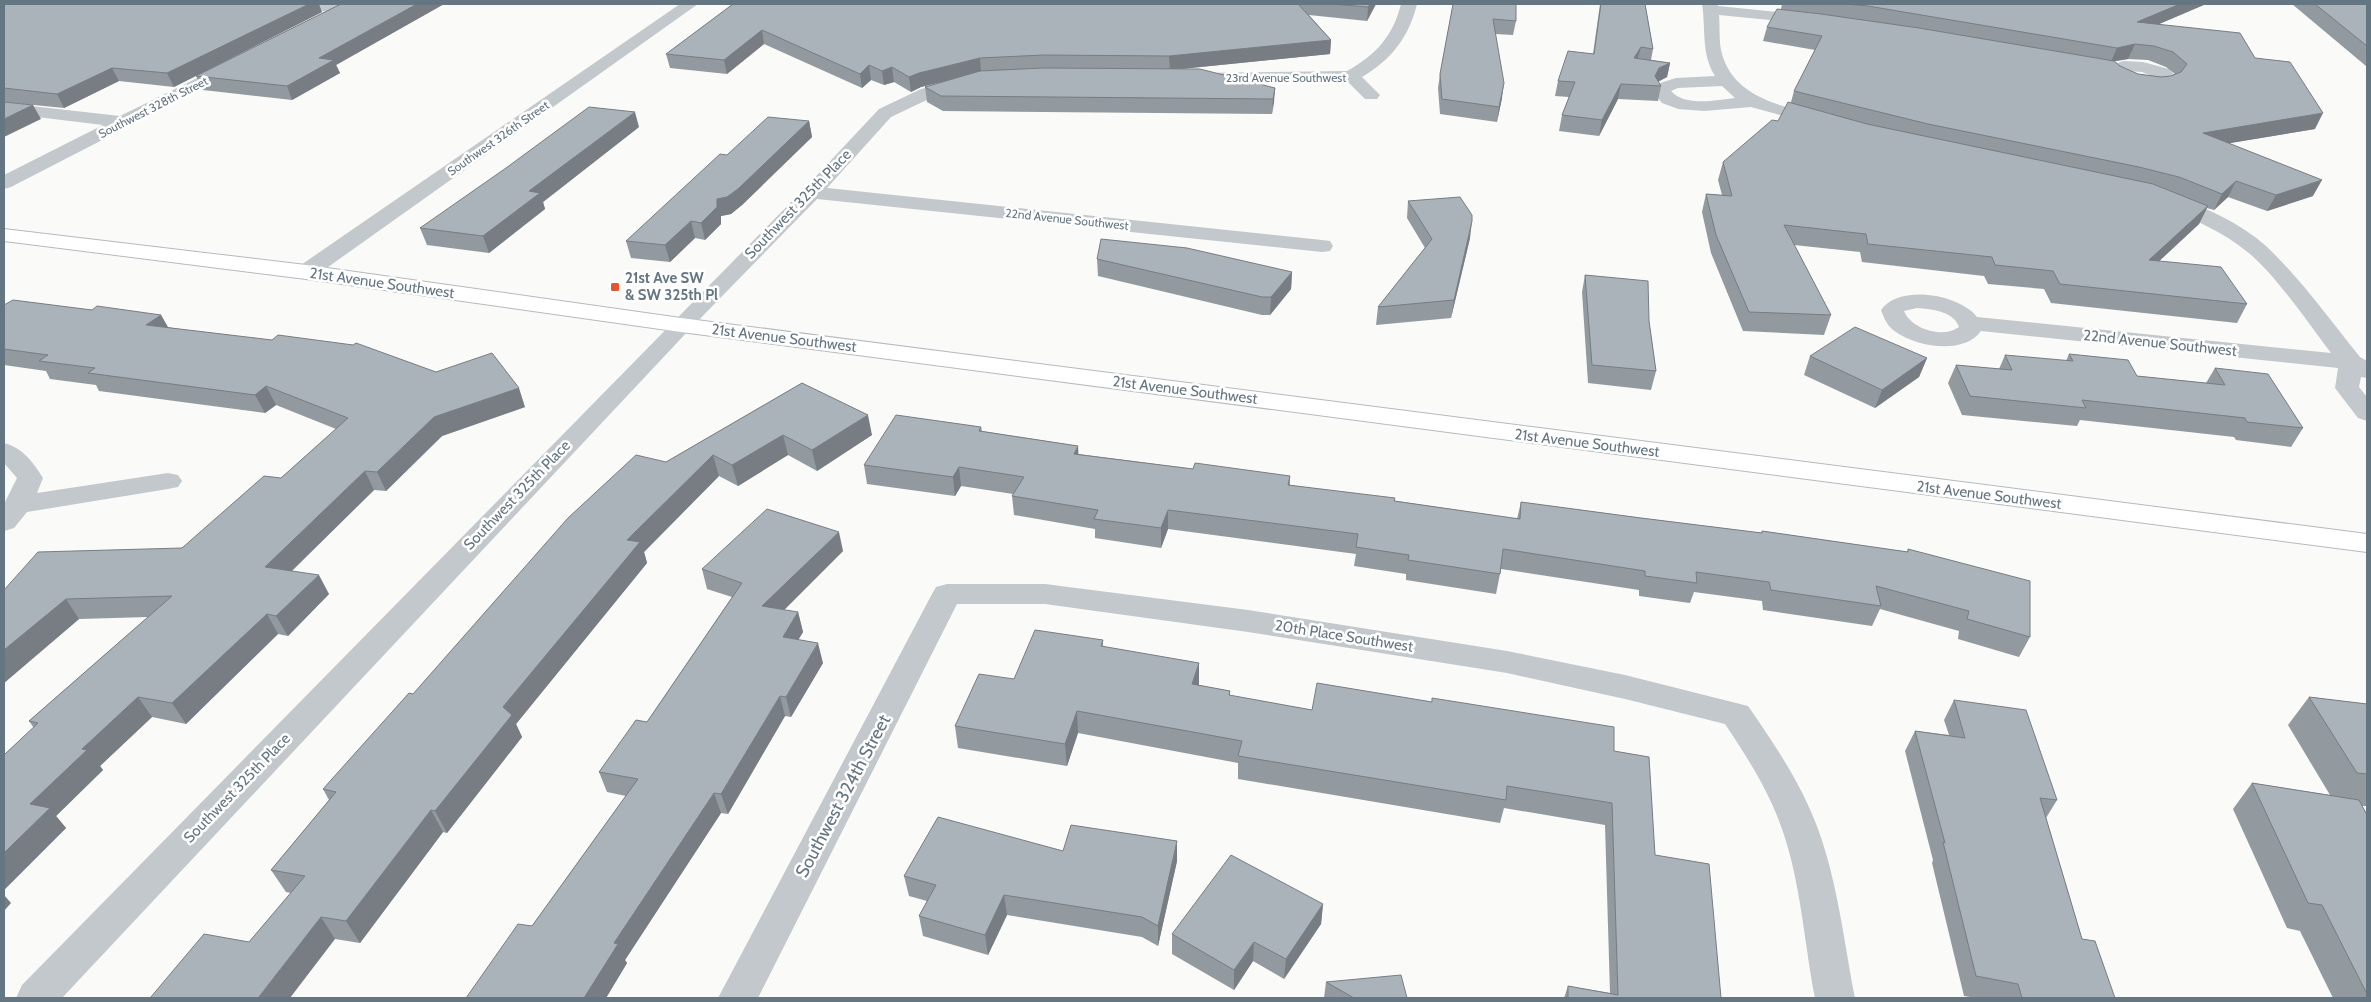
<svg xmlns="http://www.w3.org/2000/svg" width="2371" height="1002" viewBox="0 0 2371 1002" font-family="Cabin,sans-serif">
<rect width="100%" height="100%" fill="#fafaf8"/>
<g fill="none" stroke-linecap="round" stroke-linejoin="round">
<g stroke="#b5babe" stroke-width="2">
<polygon id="major" points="4,229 306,265 681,318 2367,534 2367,552 681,332 306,279 4,241"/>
</g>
<g fill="#c3c8cc" fill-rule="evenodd">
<path d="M297,4H349L355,8C350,15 302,11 297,4Z"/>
<polygon points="680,4 698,4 314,277 306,279 298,277 295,272 298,267"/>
<path d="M1401,4H1417C1409,37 1391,60 1362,77L1380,95L1377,99H1365L1347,81L1199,83L1193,82L1190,78L1193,74L1199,73L1347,71C1376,55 1393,36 1401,4Z"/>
<path d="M1702,4H1718V6L1817,16L1819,19L1817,22L1811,24L1719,15C1720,27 1719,39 1721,50C1732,99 1785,107 1826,117L1829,121L1826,125L1820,126L1751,107L1704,111L1678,109L1662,103L1653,92L1657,84L1676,78L1715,76C1701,54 1706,29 1702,4ZM1722,86L1735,98C1716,100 1685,107 1671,91L1678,88Z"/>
<path d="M2085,60L2112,65L2123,61L2143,62L2169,69L2179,80C2169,94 2146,90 2132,87L2129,83L2132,79H2159L2142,72L2125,71L2114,75L2079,69L2077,65L2079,61Z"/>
<polygon points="232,61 238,62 240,66 238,70 11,187 4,189 4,175 103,125 4,113 4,103 120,116"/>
<polygon points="961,79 967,80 970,84 967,88 933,97 891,117 827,188 1322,240 1330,241 1333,246 1330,251 1322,252 817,199 689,330 62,998 16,998 22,985 805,188 879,109 921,89"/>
<path d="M2169,196C2200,204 2242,224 2266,246C2301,279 2330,320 2360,357L2367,361V378L2361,377L2359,387L2367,397V421L2358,418L2335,388L2338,368L1981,331C1964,355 1917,347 1896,332C1888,327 1884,319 1881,310C1899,284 1959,294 1977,317L2331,353C2308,323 2278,278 2250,254C2224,232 2193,219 2162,206L2159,202L2162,198ZM1917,308C1931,309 1954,311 1959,327C1943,339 1911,329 1904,311Z"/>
<path d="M4,443C23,448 33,462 43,478L37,493L168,473L178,475L182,481L178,487L168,489L27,512L14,528L4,531V504L17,478L4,463Z"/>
<path d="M947,584H1045L1248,610L1507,651L1625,675L1748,706C1775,745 1802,785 1818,829C1838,884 1844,942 1855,998H1815C1804,942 1801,883 1782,829C1769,791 1747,757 1725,724L1625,699L1507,673L1248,632L1045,604H957L758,998H718L932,594L936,587Z"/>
</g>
<use href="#major" fill="#fff" fill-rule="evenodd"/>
</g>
<g fill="#929a9f" fill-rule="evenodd">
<polygon points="4,4 322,12 174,87 119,81 64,108 4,102"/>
<polygon points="341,4 444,4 336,65 340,73 292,100 203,90 196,76"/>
<polygon points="733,4 1376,4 1367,21 1309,15 1331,40 1330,54 1181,69 1275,88 1272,114 943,111 927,102 925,87 941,82 921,87 911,92 894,82 884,85 871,80 862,88 764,44 727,74 670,68 666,54"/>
<polygon points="1453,4 1516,21 1513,35 1495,34 1502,98 1497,122 1440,114 1438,88 1440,74"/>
<polygon points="1600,4 1645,4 1653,49 1651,60 1670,63 1667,77 1658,82 1661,86 1658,101 1618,99 1599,136 1559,131 1562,115 1569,97 1555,96 1558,81 1593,54"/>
<path d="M1782,4H2206L2159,24L2255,58L2315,129L2229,143L2313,196L2267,211L2228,197L2214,210L2207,208L2199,224L2159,261L2247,304L2237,323L2051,303L2044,289L1988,284L1984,276L1862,262L1860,252L1794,245L1831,315L1824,335L1743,331L1711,253L1702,212L1706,194L1722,195L1718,180L1723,162L1778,121L1791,102L1794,91L1815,50L1763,41L1767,27L1781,9ZM2128,59L2148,60L2166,67L2175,74L2171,76L2161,77L2138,74L2120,66L2114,61Z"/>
<polygon points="2292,4 2367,4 2367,66 2366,66"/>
<polygon points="809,121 812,137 742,205 731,214 721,216 721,224 705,240 695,238 670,262 631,258 626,241 727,155"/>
<polygon points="639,127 543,202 545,209 489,253 427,245 420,228"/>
<polygon points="1408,201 1470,238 1451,318 1376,325 1378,307 1425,248 1407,218"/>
<polygon points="1097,259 1292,272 1291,289 1270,315 1262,315 1098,276"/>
<polygon points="1585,275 1649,321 1656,371 1651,390 1588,383 1582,292"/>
<polygon points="4,305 161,315 168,327 525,407 442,436 386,491 374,490 292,571 329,594 288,636 278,634 186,724 152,717 100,766 103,770 56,816 66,828 4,890 4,755 34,728 29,721 148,617 79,619 4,683 4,590 182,548 281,478 336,429 276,405 265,413 99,391 96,385 50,379 46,371 4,365"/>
<polygon points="2069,354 2137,376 2206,383 2215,368 2303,428 2291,447 2236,440 2234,437 2080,420 2077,426 1962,415 1948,383 1956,365 1999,369 2005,355 2066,361"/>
<polygon points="1810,356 1927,358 1919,377 1875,408 1804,375"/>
<polygon points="802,383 872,435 817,471 788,455 738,486 719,476 644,552 647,563 516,724 522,737 447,833 443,832 360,943 335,939 249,942 291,893 286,892 271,870 329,800 323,789 413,694 666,462"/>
<polygon points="981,427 982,431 1078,446 1078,454 1193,469 1290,476 1290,485 1517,519 1521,502 1641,518 1761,533 1762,531 1907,552 1908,549 2030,637 2019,657 1958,639 1959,631 1880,609 1872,626 1763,610 1762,601 1694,592 1690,603 1639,596 1639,590 1501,569 1496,594 1406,580 1406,574 1354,566 1356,554 1168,529 1161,548 1095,538 1095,529 1014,515 1012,496 1013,494 961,486 955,496 867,484 864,465"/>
<polygon points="843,551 784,610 798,612 803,632 798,640 823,663 791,717 785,716 728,814 721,813 625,960 627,963 606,998 466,998 532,926 626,796 607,792 599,772 647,722 732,597 707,589 702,569"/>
<polygon points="1103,640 1103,646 1199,685 1230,691 1230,696 1312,710 1614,751 1655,855 1721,998 1564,998 1568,986 1610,993 1605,825 1504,808 1500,823 1238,779 1238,763 1078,733 1067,766 958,748 955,726 1014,679"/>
<polygon points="2309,697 2367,704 2367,806 2362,806 2367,815 2367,998 2333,998 2300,931 2287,928 2233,809 2252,783 2330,795 2288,725"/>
<polygon points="1954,700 2057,800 2046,818 2082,939 2115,998 1976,998 1964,996 1932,863 1933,860 1905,751 1915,731 1949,735 1944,720"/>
<polygon points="1063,851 1177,861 1158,946 1142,937 1007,915 988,955 923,936 919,916 927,901 909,896 904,876"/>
<polygon points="1323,904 1321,924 1284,979 1253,961 1234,990 1172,954 1172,934"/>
<polygon points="1326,982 1407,998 1324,998"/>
</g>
<g fill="#777d82">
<polygon points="309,4 319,4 322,12 174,87 167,73"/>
<polygon points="417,4 444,4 336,65 340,73 292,100 287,86 319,58"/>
<polygon points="1370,4 1376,4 1367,21 1368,7"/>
<polygon points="2180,4 2206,4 2131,36 2137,22"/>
<polygon points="762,30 764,44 727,74 724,60"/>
<polygon points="1331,40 1330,54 1170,70 1169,56"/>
<polygon points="2135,44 2128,59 2111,62 2117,48"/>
<polygon points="1641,47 1637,61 1634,58"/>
<polygon points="980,58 981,72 921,87 911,92 909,77 919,73"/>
<polygon points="1670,63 1667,77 1655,83 1655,76 1659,68"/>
<polygon points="869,65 871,80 862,88 860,74"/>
<polygon points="892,67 894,82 884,85 882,71"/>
<polygon points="112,68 119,81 64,108 57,94"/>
<polygon points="1504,83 1502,98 1497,122 1499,107"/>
<polygon points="1621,84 1618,99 1599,136 1602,120"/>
<polygon points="1275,88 1274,103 1272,114 1273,99"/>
<polygon points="33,105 41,119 4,137 4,119"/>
<polygon points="635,112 639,127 543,202 545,209 489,253 483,236 529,191"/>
<polygon points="2323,113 2315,129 2195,149 2203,133"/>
<polygon points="809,121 812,137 742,205 731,214 721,216 721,224 705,240 701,223 717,199"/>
<polygon points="2322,180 2313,196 2267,211 2276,195"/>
<polygon points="2236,181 2228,197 2214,210 2222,194"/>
<polygon points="2208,206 2199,224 2140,279 2149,260"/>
<polygon points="691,221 695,238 670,262 665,245"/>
<polygon points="1472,221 1470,238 1451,318 1454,300"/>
<polygon points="1292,272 1291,289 1270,315 1271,297"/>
<polygon points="161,315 171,333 146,325"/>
<polygon points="1927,358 1919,377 1875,408 1882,390"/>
<polygon points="266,386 276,405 265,413 255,395"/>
<polygon points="519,388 525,407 442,436 386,491 377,472 434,417"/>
<polygon points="868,415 872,435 817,471 812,450"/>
<polygon points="783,435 788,455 738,486 732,465"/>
<polygon points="1078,446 1079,465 1074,454"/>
<polygon points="713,455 719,476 644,552 647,563 516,724 522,737 447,833 435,811 503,707 627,540"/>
<polygon points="959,467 961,486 955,496 953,477"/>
<polygon points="365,471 374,490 276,586 265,567"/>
<polygon points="1168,510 1168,529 1161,548 1161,528"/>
<polygon points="839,532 843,551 768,626 762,606"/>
<polygon points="319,575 329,594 288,636 276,616"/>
<polygon points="66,599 79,619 4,683 4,650"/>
<polygon points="798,612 803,632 788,657 783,637"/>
<polygon points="267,614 278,634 186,724 172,703"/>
<polygon points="818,643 823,663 791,717 786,697"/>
<polygon points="1199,663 1199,685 1192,706 1192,684"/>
<polygon points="780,696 785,716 728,814 721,794"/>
<polygon points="138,697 152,717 100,766 103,770 56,816 66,828 4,890 4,853 30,804 82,749"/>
<polygon points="1077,711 1078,733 1067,766 1065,744"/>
<polygon points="714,793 721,813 625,960 627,963 606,998 584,998 614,943"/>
<polygon points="431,810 443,832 360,943 346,921"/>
<polygon points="1177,841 1177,861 1158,946 1158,926"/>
<polygon points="4,895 11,903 4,911"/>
<polygon points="1004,895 1007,915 988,955 985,935"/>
<polygon points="1323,904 1321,924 1284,979 1286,959"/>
<polygon points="321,917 335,939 290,998 258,998"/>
<polygon points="1254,942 1253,961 1234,990 1234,970"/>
</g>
<g fill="#aab3b9" stroke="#777d82">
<polygon points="4,4 309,4 167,73 112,68 57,94 4,88"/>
<polygon points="341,4 417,4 319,58 334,60 287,86 196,76"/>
<polygon points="733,4 1298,4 1331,40 1169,56 1043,55 980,58 919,73 909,77 892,67 882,71 869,65 860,74 762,30 724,60 666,54"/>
<polygon points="1331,4 1370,4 1368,7"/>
<polygon points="1453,4 1516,4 1516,21 1493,19 1504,83 1499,107 1442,99 1440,74"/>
<polygon points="1601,4 1645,4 1653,49 1641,47 1634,58 1670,63 1659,68 1655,76 1661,86 1621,84 1602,120 1562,115 1575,82 1558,81 1568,51 1594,54"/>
<polygon points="1845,4 2180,4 2137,22 2240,33 2255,58 2290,62 2323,113 2203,133 2322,180 2276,195 2236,181 2222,194 2179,177 2139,167 1928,124 1794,91 1822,36 1767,27 1777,9 1821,14 1919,28 2114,61 2120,66 2138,74 2161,77 2171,76 2181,72 2187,64 2173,52 2154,46 2135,44 2117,48 1868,6"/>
<polygon points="2315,4 2367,4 2367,46"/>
<polygon points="1043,68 1200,69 1275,88 1273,99 941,96 925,87 980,71"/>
<polygon points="4,102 33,105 4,119"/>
<polygon points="1788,102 1867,124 2153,184 2208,206 2149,260 2221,267 2247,304 2060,284 2053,271 1995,265 1992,257 1868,244 1866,234 1784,225 1831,315 1749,312 1716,235 1706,194 1732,196 1723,162 1772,120 1778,121"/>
<polygon points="589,107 635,112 529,191 540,193 483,236 420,228 506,168"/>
<polygon points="768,117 809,121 738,189 727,197 717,199 717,207 701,223 691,221 665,245 626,241 720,154 727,155"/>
<polygon points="1460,197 1472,215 1472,221 1454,300 1378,307 1432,239 1408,201"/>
<polygon points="1101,239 1187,248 1292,272 1271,297 1262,297 1097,259"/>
<polygon points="1585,275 1648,281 1649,321 1656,371 1592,365"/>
<polygon points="13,300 92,310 97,306 161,315 146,325 272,340 278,335 353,345 356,343 436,372 492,353 519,388 434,417 377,472 365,471 265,567 319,575 276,616 267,614 172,703 138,697 82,749 87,750 30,804 50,808 4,853 4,755 38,723 29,721 172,596 66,599 4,650 4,590 38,552 182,548 264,476 281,478 348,418 266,386 255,395 88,373 95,368 39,361 48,355 4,349 4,305"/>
<polygon points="1855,327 1927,358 1882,390 1810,356"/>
<polygon points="2069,354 2128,360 2137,376 2225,385 2215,368 2268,374 2303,428 2247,422 2245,418 2082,400 2086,408 1970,396 1956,365 2012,370 2005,355 2073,361"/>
<polygon points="802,383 868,415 812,450 783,435 732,465 713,455 627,540 640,542 503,707 512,715 435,811 431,810 346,921 321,917 258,998 150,998 204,934 249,942 305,876 271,870 336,792 323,789 409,693 413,694 568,518 636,455 666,462"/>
<polygon points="896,415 981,427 979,431 1078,446 1074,454 1193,469 1195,463 1290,476 1288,485 1395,498 1394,501 1520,519 1521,502 1641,518 1762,533 1762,531 1908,552 1908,549 2030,581 2030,637 1967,619 1969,611 1876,586 1881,606 1771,590 1769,582 1696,572 1697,583 1645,576 1645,571 1503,549 1500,574 1408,560 1409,555 1356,547 1358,534 1168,510 1161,528 1094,519 1098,510 1012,496 1024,477 959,467 953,477 864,465"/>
<polygon points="767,509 839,532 762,606 798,612 783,637 818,643 786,697 780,696 721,794 714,793 614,943 618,944 584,998 466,998 518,924 532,926 638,779 599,772 636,720 647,722 742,583 702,569"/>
<polygon points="1035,630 1103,640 1101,646 1199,663 1192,684 1230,691 1229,695 1312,710 1317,683 1432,702 1432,698 1614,727 1614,751 1649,757 1655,855 1709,864 1721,998 1568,998 1568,986 1618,995 1612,803 1507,786 1506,800 1238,756 1242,741 1077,711 1065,744 955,726 979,674 1014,679"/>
<polygon points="2309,697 2367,704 2367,774 2357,773"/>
<polygon points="1954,700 2026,710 2057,800 2040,798 2082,939 2095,941 2115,998 2022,998 2018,984 1976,976 1943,842 1945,843 1915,731 1965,738"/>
<polygon points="2252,783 2359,800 2367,815 2367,994 2322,905 2308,903"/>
<polygon points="938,817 1063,851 1071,825 1177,841 1158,926 1142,917 1004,895 985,935 919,916 936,885 904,876"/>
<polygon points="1231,855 1323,904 1286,959 1254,942 1234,970 1172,934"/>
<polygon points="1401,975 1407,998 1354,998 1326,982"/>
</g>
<rect fill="#e4572e" stroke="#fff" stroke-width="2" x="610" y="282" width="10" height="10" rx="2.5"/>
<g text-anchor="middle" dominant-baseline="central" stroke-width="5" stroke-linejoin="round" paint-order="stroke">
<g font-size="12" fill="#657683" stroke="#fff">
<text x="1286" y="77">23rd Avenue Southwest</text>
<text transform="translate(153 107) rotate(-27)">Southwest 328th Street</text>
<text transform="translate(498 138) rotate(-35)">Southwest 326th Street</text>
<text transform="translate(1067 219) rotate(6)">22nd Avenue Southwest</text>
</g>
<g font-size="15" fill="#657683" stroke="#fff">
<text transform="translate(798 204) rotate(-46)">Southwest 325th Place</text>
<text transform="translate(382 283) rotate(8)">21st Avenue Southwest</text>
<text transform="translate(784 338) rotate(7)">21st Avenue Southwest</text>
<text transform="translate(2160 343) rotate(6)">22nd Avenue Southwest</text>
<text transform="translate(1185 390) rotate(7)">21st Avenue Southwest</text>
<text transform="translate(1587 443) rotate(7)">21st Avenue Southwest</text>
<text transform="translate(517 495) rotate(-46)">Southwest 325th Place</text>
<text transform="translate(1989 495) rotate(7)">21st Avenue Southwest</text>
<text transform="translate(1344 636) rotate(9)">20th Place Southwest</text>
<text transform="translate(237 788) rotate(-46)">Southwest 325th Place</text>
</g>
<g font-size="15" font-weight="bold" fill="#657683" stroke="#fff" text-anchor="start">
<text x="625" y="278">21st Ave SW<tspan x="625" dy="17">&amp; SW 325th Pl</tspan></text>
</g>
<g font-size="18" fill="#657683" stroke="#fff">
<text transform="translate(843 796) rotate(-62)">Southwest 324th Street</text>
</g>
</g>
<rect width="2371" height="1002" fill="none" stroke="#657683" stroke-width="10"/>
</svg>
